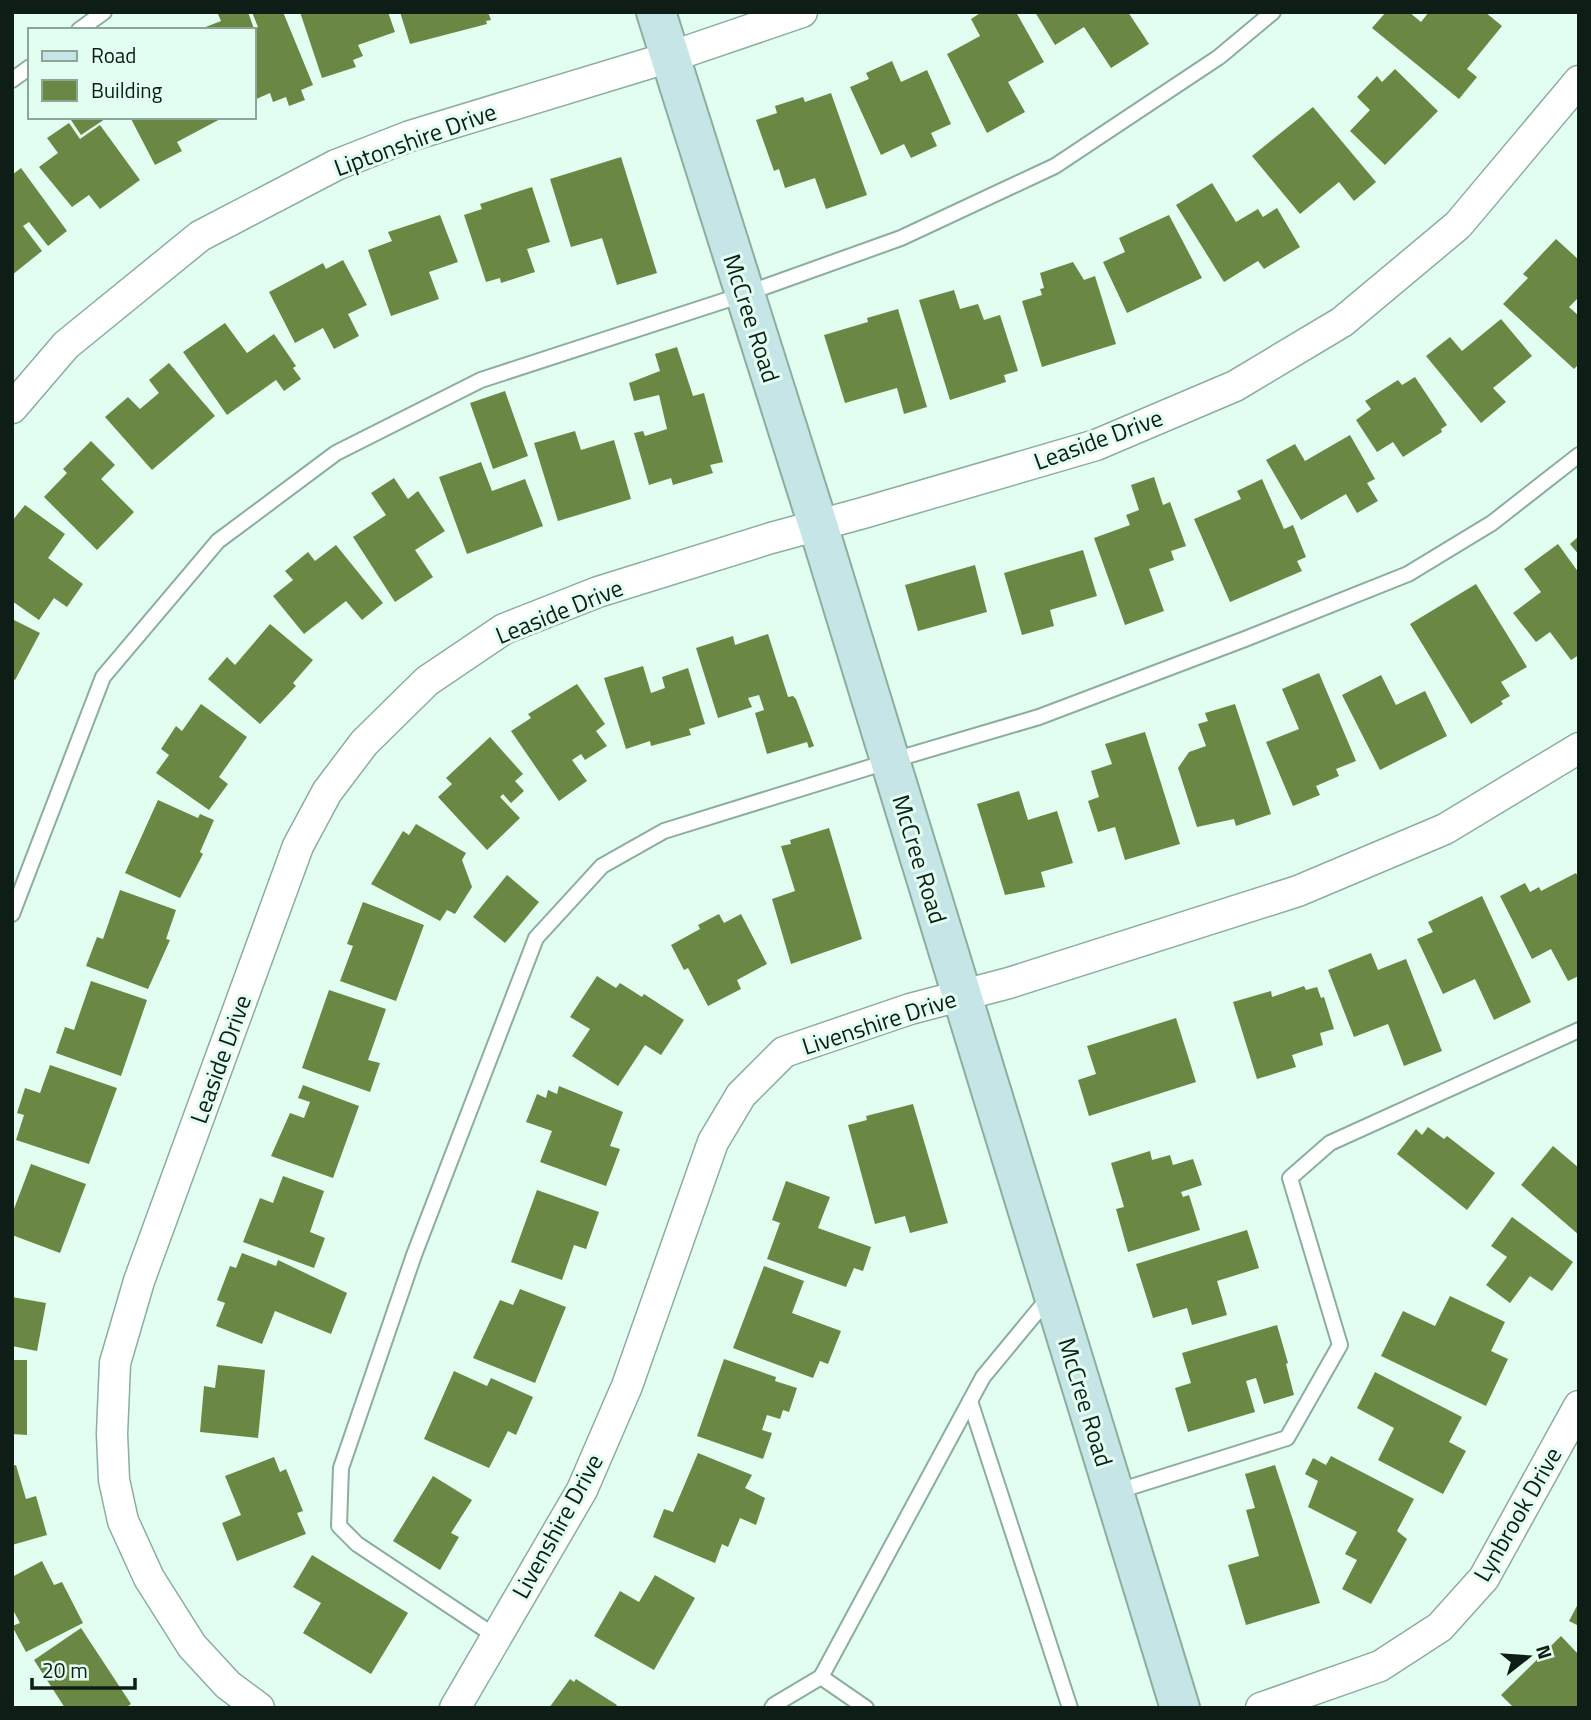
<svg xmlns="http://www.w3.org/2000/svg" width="1591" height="1720" viewBox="0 0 1591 1720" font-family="'Titillium Web',sans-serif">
<rect width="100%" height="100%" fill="#e1fef0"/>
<g fill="#6a8844">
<polygon points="221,12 248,12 254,29 258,27 252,12 283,12 313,85 301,90 305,100 289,106 286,97 273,102 270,93 254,100 254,30 198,30 221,21 218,14"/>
<polygon points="300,12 388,12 395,32 358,45 363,56 353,60 356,67 322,78"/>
<polygon points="400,12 488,12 491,20 486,21 487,24 410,44"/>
<polygon points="982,12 1016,12 1044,62 1008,82 1025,112 987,133 947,54 980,36 971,19"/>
<polygon points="1035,12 1128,12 1149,44 1111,68 1084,27 1055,45"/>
<polygon points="1386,12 1409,12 1421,22 1429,12 1485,12 1502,26 1467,69 1477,77 1459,99 1372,28"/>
<polygon points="892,61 901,82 927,70 951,124 931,133 937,146 911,158 904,144 881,155 850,87 869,79 866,73"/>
<polygon points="1395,69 1438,111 1385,165 1350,131 1370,110 1357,97 1377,76 1382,82"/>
<polygon points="831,93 867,195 826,209 815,178 785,188 779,169 774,171 756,120 777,113 775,106 803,97 805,102"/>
<polygon points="1313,107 1376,182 1354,201 1339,182 1300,214 1252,156"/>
<polygon points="69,117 108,117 81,135"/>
<polygon points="130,117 224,117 177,142 182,151 155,165"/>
<polygon points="69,123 80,139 100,125 140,180 100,209 89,195 72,207 39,167 58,153 47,138"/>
<polygon points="621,157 657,273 617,285 602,238 571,247 550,179"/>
<polygon points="21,168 67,231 48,246 29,222 23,226 42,251 12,275 12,175"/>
<polygon points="1212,183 1236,222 1258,209 1263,217 1277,208 1300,247 1264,269 1258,261 1224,282 1176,205"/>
<polygon points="532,187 550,242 527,249 535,272 501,283 500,278 486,282 464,215 482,209 480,204"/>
<polygon points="440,215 458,262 429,272 439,299 391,316 368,250 392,241 388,232"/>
<polygon points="1169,215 1202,278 1127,313 1103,262 1125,252 1119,238"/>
<polygon points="1556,239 1579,260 1579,297 1569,307 1579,316 1579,364 1574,369 1503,304 1528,278 1523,274"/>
<polygon points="343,260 367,305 348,314 359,336 334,349 323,328 295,343 269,292 323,263 326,269"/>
<polygon points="1073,262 1084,280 1095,276 1116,344 1042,367 1022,301 1042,295 1040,289 1044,288 1040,273"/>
<polygon points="954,290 960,309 978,304 984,320 1000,315 1018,371 1004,375 1006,382 950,400 919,300"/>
<polygon points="898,309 927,407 904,414 897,388 845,403 824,335 868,322 867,318"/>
<polygon points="1501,319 1532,356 1493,388 1506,402 1481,423 1426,356 1450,337 1462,351"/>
<polygon points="225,323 247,353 274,334 296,366 293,368 301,379 284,391 276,380 227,415 183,352"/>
<polygon points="677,347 693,396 704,393 723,462 710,465 713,473 673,485 671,478 649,485 634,433 643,431 645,436 667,429 659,395 634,401 629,383 660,371 655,354"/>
<polygon points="169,363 215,416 152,470 105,417 128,397 140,409 159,393 149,380"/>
<polygon points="1415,377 1447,425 1441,429 1442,432 1403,457 1393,442 1377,452 1356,420 1371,409 1365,401 1398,380 1402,385"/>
<polygon points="505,391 528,456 493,469 470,403"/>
<polygon points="575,431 581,450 614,440 631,499 558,521 534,443"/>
<polygon points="1350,435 1375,479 1367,483 1378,501 1357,513 1346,494 1301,520 1266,460 1295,444 1305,461"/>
<polygon points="91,441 115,465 101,479 134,512 97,550 44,497 67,473 63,469"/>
<polygon points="481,462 492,491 525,479 543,526 467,554 439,477"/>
<polygon points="1154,477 1163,505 1170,502 1186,546 1171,551 1174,560 1149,569 1164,611 1125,625 1094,538 1130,525 1126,515 1139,510 1131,485"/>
<polygon points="394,478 408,499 418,491 445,531 415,550 433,577 395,602 353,537 386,515 371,493"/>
<polygon points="1262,479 1284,529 1293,525 1306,557 1297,561 1302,571 1230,602 1194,519 1241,499 1237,491"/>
<polygon points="25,505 65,534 48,558 83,584 67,607 54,598 39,620 12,601 12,521"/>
<polygon points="1579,536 1579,555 1570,544"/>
<polygon points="1558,544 1579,573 1579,655 1571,660 1550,632 1536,642 1513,613 1541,592 1524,569"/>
<polygon points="336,545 383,603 362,620 346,601 304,634 273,596 293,580 285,571 308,552 315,561"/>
<polygon points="1083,550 1097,596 1050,610 1054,626 1022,635 1004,573"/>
<polygon points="975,565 987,612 918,631 905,585"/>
<polygon points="1476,584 1527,667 1501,682 1510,696 1501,701 1503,704 1471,724 1410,624"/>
<polygon points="12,619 40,633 15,680 12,678"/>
<polygon points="270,624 313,660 293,683 296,686 260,724 208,679 227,657 235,665"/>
<polygon points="768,634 788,697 793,696 796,699 814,746 809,748 807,742 767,754 755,713 764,710 759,695 748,698 752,707 718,718 696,648 733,636 735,645"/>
<polygon points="643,666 651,693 665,688 662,677 688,668 705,724 689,729 691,735 651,746 650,741 626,749 604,678"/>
<polygon points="1319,673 1356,761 1336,769 1339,776 1316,786 1320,795 1293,806 1266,742 1299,729 1282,689"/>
<polygon points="1381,675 1396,705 1425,691 1447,736 1380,770 1342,695"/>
<polygon points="577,684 605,724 596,731 607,746 585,760 581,754 572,760 587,781 559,801 511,731 531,718 528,714"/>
<polygon points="201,704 247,737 219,777 228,784 209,810 156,773 169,755 161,749 176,726 182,731"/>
<polygon points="1235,704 1271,814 1236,826 1234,819 1197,827 1178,768 1189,752 1206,746 1198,724 1208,721 1205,713"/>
<polygon points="1145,732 1180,844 1125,860 1115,827 1098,832 1088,801 1099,797 1091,771 1112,764 1105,744"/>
<polygon points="490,737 523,774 515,781 524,791 511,803 503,794 500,797 520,818 487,850 438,797 452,784 446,778"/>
<polygon points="1019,791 1028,820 1057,811 1073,863 1041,872 1045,887 1005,895 977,804"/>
<polygon points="158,800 198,818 200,814 214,820 200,852 203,854 180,898 125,873"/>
<polygon points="416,824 466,853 462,860 472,887 455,914 447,910 440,921 371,884 403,831 409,835"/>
<polygon points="829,828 862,939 791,964 772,899 795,891 781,846 791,844 790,840"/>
<polygon points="1576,873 1579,879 1579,976 1568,981 1551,949 1532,959 1500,896 1525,883 1530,892 1539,887 1541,891"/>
<polygon points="507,875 539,902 505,943 473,917"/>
<polygon points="120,890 176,910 166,939 170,940 148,989 86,966 97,937 103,939"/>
<polygon points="1482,896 1531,1002 1494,1020 1475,979 1443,994 1417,939 1433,932 1428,922"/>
<polygon points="363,902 424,925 396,1001 340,981 353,946 347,944"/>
<polygon points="719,914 724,923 741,914 767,964 737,980 741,989 708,1006 688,968 684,970 671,945 700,929 698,925"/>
<polygon points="1371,953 1378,970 1406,959 1442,1051 1404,1066 1388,1024 1354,1037 1328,970"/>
<polygon points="597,976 616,988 620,983 642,997 644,994 684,1020 661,1055 645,1045 618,1086 572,1056 590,1029 570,1017"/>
<polygon points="91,981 147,1000 121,1076 56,1053 65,1027 74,1030"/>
<polygon points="1304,986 1306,990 1317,987 1321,998 1324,997 1334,1029 1320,1033 1323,1045 1292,1055 1296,1067 1257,1079 1233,1002 1271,991 1272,997"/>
<polygon points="329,990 386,1009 368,1060 380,1063 370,1092 302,1068"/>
<polygon points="1176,1018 1196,1082 1089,1116 1078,1080 1096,1074 1087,1046"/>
<polygon points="50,1065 117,1088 89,1164 16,1140 24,1115 17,1113 25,1088 40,1093"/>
<polygon points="303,1085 359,1106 333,1178 271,1156 290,1113 304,1118 310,1102 298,1098"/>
<polygon points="559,1086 623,1112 610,1146 620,1149 606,1186 540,1162 552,1131 526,1122 537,1094 546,1098 548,1090 557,1094"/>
<polygon points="913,1104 948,1223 910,1233 905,1216 875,1224 848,1125 867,1120 866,1116"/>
<polygon points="1428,1127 1444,1139 1447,1136 1495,1173 1467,1210 1397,1154 1416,1129 1422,1135"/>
<polygon points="1553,1146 1579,1168 1579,1235 1521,1185"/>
<polygon points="1150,1151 1152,1160 1170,1155 1173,1165 1193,1159 1202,1185 1181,1192 1183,1197 1189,1195 1200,1230 1128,1252 1116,1209 1124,1207 1111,1163"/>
<polygon points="31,1164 86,1184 60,1253 12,1235 12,1214"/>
<polygon points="283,1176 324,1191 310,1232 325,1238 314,1268 243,1242 260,1198 273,1203"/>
<polygon points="786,1181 830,1197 818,1228 871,1247 863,1271 854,1268 846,1287 767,1259 780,1223 772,1220"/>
<polygon points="537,1190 599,1212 586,1249 574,1245 562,1280 511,1262"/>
<polygon points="1512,1217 1573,1262 1552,1291 1530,1276 1510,1303 1486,1285 1507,1257 1491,1246"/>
<polygon points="1247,1230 1259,1268 1217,1281 1227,1315 1192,1325 1187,1308 1153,1318 1136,1264"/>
<polygon points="242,1253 276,1266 278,1260 347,1293 331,1334 275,1311 262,1344 216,1326 225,1303 217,1300 230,1266 236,1268"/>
<polygon points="764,1266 804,1281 792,1313 841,1331 828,1364 820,1361 813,1378 733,1348"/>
<polygon points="520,1289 566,1307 535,1383 473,1358 500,1300 513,1305"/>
<polygon points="1450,1296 1505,1322 1491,1351 1508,1359 1486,1406 1381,1356 1403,1311 1435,1326"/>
<polygon points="12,1297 46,1303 37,1351 12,1346"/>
<polygon points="1277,1325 1288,1363 1286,1364 1294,1395 1264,1404 1256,1378 1246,1381 1255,1412 1188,1432 1175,1388 1191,1383 1182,1353"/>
<polygon points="724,1359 776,1377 775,1381 797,1388 789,1412 783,1410 780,1419 767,1415 762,1430 772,1433 763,1459 697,1436"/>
<polygon points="12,1360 27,1360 27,1435 12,1434"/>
<polygon points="218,1365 265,1370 258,1438 200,1432 204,1386 215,1388"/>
<polygon points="454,1371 487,1386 491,1378 533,1397 516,1435 508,1431 489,1468 424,1439"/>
<polygon points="1375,1372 1462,1417 1449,1442 1466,1451 1443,1494 1378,1460 1394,1428 1357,1408"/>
<polygon points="698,1453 752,1475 745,1488 765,1498 756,1525 740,1518 728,1547 722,1544 715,1563 653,1537 664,1509 673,1512"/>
<polygon points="1331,1456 1414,1499 1397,1531 1407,1539 1371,1604 1342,1589 1357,1560 1345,1554 1357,1532 1308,1507 1318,1481 1305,1474 1313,1458 1326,1465"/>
<polygon points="274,1457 280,1472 286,1469 303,1511 297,1513 306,1534 237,1561 222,1523 241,1515 225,1476"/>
<polygon points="16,1465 26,1499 36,1496 47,1535 12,1545 12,1466"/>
<polygon points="1275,1465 1320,1603 1246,1625 1228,1565 1259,1556 1246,1510 1255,1508 1245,1474"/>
<polygon points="433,1476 472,1500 451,1533 459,1537 440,1570 393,1541"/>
<polygon points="312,1555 408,1613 371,1674 303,1633 321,1603 293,1587"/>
<polygon points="42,1561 54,1585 62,1582 83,1623 26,1652 12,1626 20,1623 12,1608 12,1577"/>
<polygon points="655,1575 695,1598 654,1670 594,1636 620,1591 639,1602"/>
<polygon points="1579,1602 1579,1626 1569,1621"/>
<polygon points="81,1628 131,1704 125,1708 65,1708 34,1660"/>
<polygon points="1561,1636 1579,1655 1579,1708 1514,1708 1501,1695"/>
<polygon points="570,1679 574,1682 576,1679 617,1705 615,1708 549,1708"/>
</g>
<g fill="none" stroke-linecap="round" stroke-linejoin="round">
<g stroke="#8bae9d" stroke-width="18">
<g id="lane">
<polyline points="79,30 104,12"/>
<polyline points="12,80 30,67"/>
<polyline points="12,914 103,677 218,541 336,453 481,380 745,294 901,238 1055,166 1219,57 1273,12"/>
<polyline points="970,1401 1070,1708"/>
<polyline points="1115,1492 1287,1438 1340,1345 1290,1178 1330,1143 1579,1030"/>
<polyline points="495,1636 357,1544 339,1526 341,1468 414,1255 536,938 602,866 664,831 890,761 1039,717 1245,639 1408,574 1492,523 1579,455"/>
<polyline points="821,1677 866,1708"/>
<polyline points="772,1708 774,1705 821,1677 983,1377 1050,1296"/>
</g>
</g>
<g stroke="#8bae9d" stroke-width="33">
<g id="street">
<polyline points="12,408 66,345 200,236 336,165 410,136 670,57 802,12"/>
<polyline points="259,1708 228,1685 192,1646 149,1578 123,1521 114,1480 112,1434 115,1363 139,1281 298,846 327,792 364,743 427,681 504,629 598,592 771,538 863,513 1096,445 1235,386 1342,322 1458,225 1579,81"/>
<polyline points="455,1708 582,1490 627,1386 713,1142 741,1095 784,1052 910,1009 1009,983 1298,891 1445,829 1579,748"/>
<polyline points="1261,1708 1380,1666 1440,1627 1484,1578 1579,1406"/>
</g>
</g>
<g stroke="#8bae9d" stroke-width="42">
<polyline id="secondary" points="656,12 818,525 1180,1708"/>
</g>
<use href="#lane" stroke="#fff" stroke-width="14"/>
<use href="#street" stroke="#fff" stroke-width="30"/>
<use href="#secondary" stroke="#c6e5e6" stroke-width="38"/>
</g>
<g text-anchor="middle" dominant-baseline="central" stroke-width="6" stroke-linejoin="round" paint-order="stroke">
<g font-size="24" fill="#0f1d17" stroke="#e1fef0">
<text transform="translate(415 139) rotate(-20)">Liptonshire Drive</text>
<text transform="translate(752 318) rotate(72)">McCree Road</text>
<text transform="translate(1098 439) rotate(-20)">Leaside Drive</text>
<text transform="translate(559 611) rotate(-22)">Leaside Drive</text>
<text transform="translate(920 859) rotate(73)">McCree Road</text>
<text transform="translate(879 1022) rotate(-18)">Livenshire Drive</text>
<text transform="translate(220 1059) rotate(-70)">Leaside Drive</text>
<text transform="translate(1086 1402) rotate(73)">McCree Road</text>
<text transform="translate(1517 1514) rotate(-60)">Lynbrook Drive</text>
<text transform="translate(557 1526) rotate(-61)">Livenshire Drive</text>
</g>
</g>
<rect width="1591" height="1720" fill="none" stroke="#0f1d17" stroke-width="28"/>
<rect x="28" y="28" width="228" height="91" fill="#e1fef0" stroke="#8da499" stroke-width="2"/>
<rect x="42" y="51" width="35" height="10" fill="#c6e5e6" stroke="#8da499" stroke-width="2"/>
<text x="91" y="63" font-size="21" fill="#0f1d17">Road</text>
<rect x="42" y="80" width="35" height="21" fill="#6a8844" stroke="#8da499" stroke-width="2"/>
<text x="91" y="98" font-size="21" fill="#0f1d17">Building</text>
<g transform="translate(1528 1657) rotate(73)" stroke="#e1fef0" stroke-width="5" paint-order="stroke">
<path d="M0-5L12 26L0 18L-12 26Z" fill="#0f1d17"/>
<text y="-10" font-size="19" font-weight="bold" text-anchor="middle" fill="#0f1d17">N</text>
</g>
<path d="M32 1678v10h103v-10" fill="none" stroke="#0f1d17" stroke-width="3.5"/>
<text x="42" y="1678" font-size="21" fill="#0f1d17" stroke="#e1fef0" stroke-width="5" paint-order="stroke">20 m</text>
</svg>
